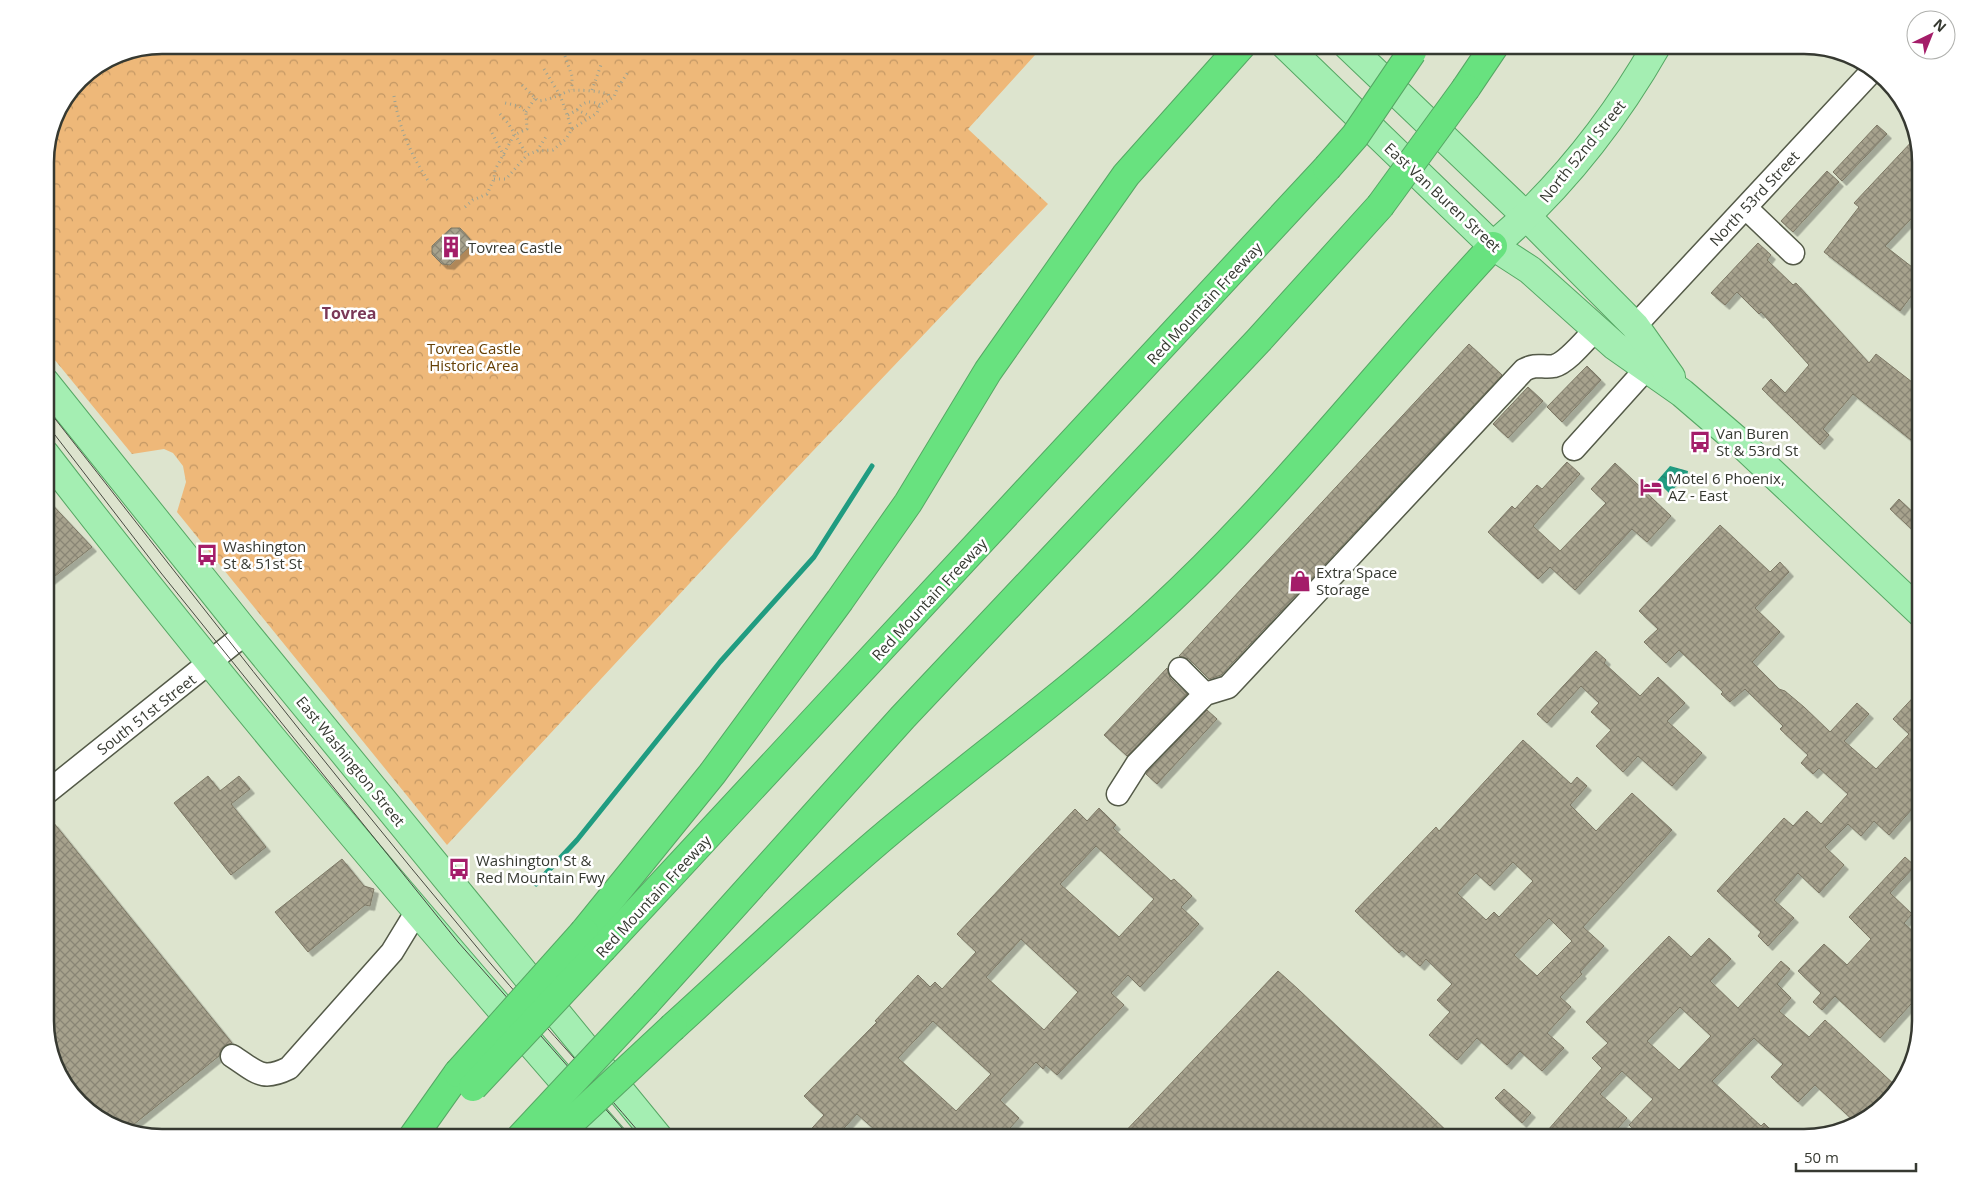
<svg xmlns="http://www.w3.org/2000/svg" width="1966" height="1183" viewBox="0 0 1966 1183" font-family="'Open Sans',sans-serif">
<defs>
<pattern id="park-crowns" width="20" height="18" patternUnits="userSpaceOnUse" patternTransform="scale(1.25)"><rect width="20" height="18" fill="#eeb879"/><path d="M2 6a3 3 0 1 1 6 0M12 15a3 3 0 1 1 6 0" fill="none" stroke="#c29764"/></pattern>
<pattern id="water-ripples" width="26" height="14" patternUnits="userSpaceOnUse" patternTransform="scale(1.25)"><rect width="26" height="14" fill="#209c81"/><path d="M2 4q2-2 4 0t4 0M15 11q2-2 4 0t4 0" fill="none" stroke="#1d806a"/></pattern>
<pattern id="building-cross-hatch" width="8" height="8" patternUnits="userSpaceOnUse" patternTransform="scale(1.25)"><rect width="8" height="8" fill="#a7a28d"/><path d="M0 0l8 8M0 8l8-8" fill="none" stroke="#898574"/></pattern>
<filter id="shadow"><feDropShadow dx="4.5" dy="4.5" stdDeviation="0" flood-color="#0004"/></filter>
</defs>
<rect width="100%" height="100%" fill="#dde4ce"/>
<polygon fill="url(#park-crowns)" points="161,45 1044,45 968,129 1048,204 791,474 447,845 177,512 186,482 183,466 173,453 164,449 132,454 45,348 45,154 54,117 79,79 117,54"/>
<polygon fill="url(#water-ripples)" points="1670,466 1688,471 1686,484 1679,484 1669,493 1657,481"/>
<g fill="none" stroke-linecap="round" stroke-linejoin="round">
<polyline stroke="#209c81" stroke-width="5" points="536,884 577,840 720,662 814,557 872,466"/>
</g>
<g fill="url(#building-cross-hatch)" stroke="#7d7865" fill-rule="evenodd" filter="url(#shadow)">
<polygon points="1877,125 1887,134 1842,181 1833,172"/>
<polygon points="1916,137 1921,154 1921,224 1913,217 1885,246 1921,274 1921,283 1900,311 1824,252 1859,207 1854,203"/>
<polygon points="1827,171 1839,182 1793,232 1781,221"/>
<polygon points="451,228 460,228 470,239 469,247 450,265 442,264 432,254 432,246"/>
<polygon points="1758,243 1771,255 1767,260 1793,285 1796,283 1869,363 1876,354 1921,389 1921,448 1853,394 1823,429 1829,435 1820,445 1762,389 1771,379 1785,393 1809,365 1761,312 1759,314 1737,292 1725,305 1711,293"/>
<polygon points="1469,344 1502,375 1221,675 1209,679 1189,659 1179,656"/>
<polygon points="1587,366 1601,380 1562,422 1547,407"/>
<polygon points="1528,387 1543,401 1508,438 1493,424"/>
<polygon points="1567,462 1580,474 1533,526 1560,551 1606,503 1591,489 1615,463 1671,516 1647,542 1632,529 1575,590 1550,567 1538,579 1488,532 1512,506 1515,509 1537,485 1542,489"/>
<polygon points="45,497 92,547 45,584"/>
<polygon points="1899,499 1921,520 1921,538 1890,509"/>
<polygon points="1720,525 1770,572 1780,562 1789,572 1755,608 1780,632 1752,662 1779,689 1785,691 1804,707 1830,732 1857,703 1869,714 1844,741 1876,769 1909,734 1893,719 1921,689 1921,799 1889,835 1874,821 1861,836 1848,824 1825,847 1844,865 1819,893 1798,873 1774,900 1794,918 1768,946 1758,936 1761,932 1717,891 1784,818 1793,826 1807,811 1821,824 1848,794 1819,768 1813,774 1801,763 1808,755 1780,729 1783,726 1745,689 1730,702 1721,694 1723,692 1679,650 1666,663 1644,642 1658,629 1639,611"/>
<polygon points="1596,651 1606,660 1604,663 1640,696 1658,677 1685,703 1667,721 1702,753 1672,786 1638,756 1623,772 1596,746 1611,730 1591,712 1599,703 1581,686 1547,723 1537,714"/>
<polygon points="1167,668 1170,678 1187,694 1127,756 1104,735"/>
<polygon points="1207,710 1217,719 1157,784 1146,774 1147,772"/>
<path d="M1523,740L1571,784L1577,777L1587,786L1570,805L1596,831L1632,793L1672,830L1583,927L1604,946L1580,972L1582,974L1560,997L1571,1007L1547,1033L1564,1048L1542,1071L1520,1051L1507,1065L1477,1038L1457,1060L1429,1035L1450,1012L1437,1000L1452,984L1426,959L1420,966L1402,950L1399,953L1355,911L1436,827L1439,831ZM1513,862L1533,881L1499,917L1494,912L1486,920L1457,893L1476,873L1490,886ZM1549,918L1572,941L1537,976L1514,955Z"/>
<polygon points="208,776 220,791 239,776 250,789 231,804 266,847 231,875 174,803"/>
<path d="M1099,808L1116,825L1113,828L1171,881L1174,879L1192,896L1181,907L1199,924L1140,987L1128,975L1111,993L1124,1005L1057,1075L1046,1065L1043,1069L1036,1062L1000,1100L1019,1118L1001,1138H884L857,1114L835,1138H803L824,1115L804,1096L877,1022L875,1021L918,975L930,987L935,982L942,989L976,952L957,934L1075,809L1087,821ZM1096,846L1154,899L1119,937L1060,884ZM1021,939L1078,992L1044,1030L986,977ZM933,1021L991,1074L956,1111L898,1058Z"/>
<polygon points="53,822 232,1043 226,1045 221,1049 219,1056 128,1129 103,1122 61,1080 45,1029 45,828"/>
<polygon points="1905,857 1915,866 1890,893 1912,914 1904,923 1921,939 1921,993 1880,1038 1835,996 1822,1010 1813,1002 1821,993 1798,971 1824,944 1847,965 1871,939 1849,917"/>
<polygon points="342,859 364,886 374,889 370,906 365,905 308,952 275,912"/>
<path d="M1669,936L1691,957L1709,938L1731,959L1710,981L1738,1008L1781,961L1790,969L1777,984L1791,998L1779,1011L1809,1037L1825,1020L1898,1088L1863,1123L1857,1124L1815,1085L1798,1102L1771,1077L1783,1064L1754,1038L1712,1081L1761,1126L1764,1123L1773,1132L1770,1135L1773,1138H1643L1629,1125L1653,1099L1622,1071L1600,1094L1627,1118L1609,1138H1541L1602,1068L1592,1058L1608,1043L1586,1022ZM1680,1007L1711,1036L1679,1070L1647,1041Z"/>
<polygon points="1278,971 1298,989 1454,1138 1119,1138"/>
<polygon points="1504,1089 1531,1113 1522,1123 1495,1098"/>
</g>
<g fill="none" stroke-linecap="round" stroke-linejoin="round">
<g stroke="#545a48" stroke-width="25">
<g id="minor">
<polyline points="1746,208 1793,253"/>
<polyline points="1635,326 1873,70"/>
<polyline points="1574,449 1647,368"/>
<polyline points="1180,669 1205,694"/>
<polyline points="45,794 246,633"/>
<path d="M1118,794L1137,764L1205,694L1228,687L1524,370C1537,363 1542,368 1554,366C1567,363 1586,339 1596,329"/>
<path d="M232,1056C256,1071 261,1082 289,1068L392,952L417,911"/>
</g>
</g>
<g stroke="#56a764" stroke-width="30">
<g id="major">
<polyline points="1285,45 1493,246 1530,270 1615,346 1682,393 1746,448 1921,613"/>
<polyline points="1347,45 1527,217 1635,326 1671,377"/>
<path d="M1493,246C1560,189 1613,122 1657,45"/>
<polyline points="45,382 246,633 659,1138"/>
<path d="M45,454C226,689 418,915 613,1138"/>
</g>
</g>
<g stroke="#56a764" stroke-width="30">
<g id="highway">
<polyline points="1466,88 1495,45"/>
<polyline points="584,932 712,774 840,600 908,503 988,371 1126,175 1242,45"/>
<polyline points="603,948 1327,168"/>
<polyline points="646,1003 903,717 1258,341 1380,206"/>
<path d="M673,1027C745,962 815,894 889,832C978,758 1072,690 1158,611C1279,500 1380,367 1493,246"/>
<polyline points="412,1138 458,1073"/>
</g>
</g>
<g stroke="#9da392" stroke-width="3" stroke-dasharray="1 4" stroke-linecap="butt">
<polyline points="565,56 572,76 572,90"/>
<polyline points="544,69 560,95 572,129"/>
<path d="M522,85L538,101C550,100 558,95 569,91C576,89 600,91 608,94L610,99"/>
<polyline points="592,90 602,62"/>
<path d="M394,96C399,128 411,155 429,182"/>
<path d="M577,110C583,101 591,100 600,105"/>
<polyline points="526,112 535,98"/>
<polyline points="500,114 508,123 527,155"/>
<polyline points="568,115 577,110 590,116"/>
<polyline points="492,133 504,156"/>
<polyline points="537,151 547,135"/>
<polyline points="494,179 506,179 527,155 537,151 553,150 566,139 572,129 597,113 600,105 614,97 617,89 628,72"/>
<polyline points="465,207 473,200 487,194 494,179 495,170 514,135 527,129 526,112 519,106 505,103"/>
</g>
<use href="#minor" stroke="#fff" stroke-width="22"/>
<use href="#major" stroke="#a4eeb2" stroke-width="28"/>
<use href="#highway" stroke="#68e27f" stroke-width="28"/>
<g stroke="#484b42" stroke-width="1">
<path d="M45,406C184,583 321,761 466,934C523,1004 586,1069 644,1138"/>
<polyline points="45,422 161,573 458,942 631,1138"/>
</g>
<g stroke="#56a764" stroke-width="30" stroke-linecap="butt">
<g id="highway-bridge">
<polyline points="1327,168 1355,136 1412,52"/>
<polyline points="1380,206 1466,88"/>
<polyline points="458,1073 584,932"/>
<polyline points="473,1087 603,948"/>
<polyline points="520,1138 646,1003"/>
<polyline points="554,1138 673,1027"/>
</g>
</g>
<use href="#highway-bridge" stroke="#68e27f" stroke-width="28"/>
</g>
<defs>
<g id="building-bare" transform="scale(1.725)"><path d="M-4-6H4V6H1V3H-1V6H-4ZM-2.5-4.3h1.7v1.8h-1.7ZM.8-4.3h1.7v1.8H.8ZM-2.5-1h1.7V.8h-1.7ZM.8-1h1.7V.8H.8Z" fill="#a41d69" stroke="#fff" stroke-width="2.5" paint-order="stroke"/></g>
<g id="bus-bare" transform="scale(1.725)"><path d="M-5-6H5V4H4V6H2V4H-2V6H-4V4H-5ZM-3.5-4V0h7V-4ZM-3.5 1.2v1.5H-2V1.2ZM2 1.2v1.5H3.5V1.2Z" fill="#a41d69" stroke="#fff" stroke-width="2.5" paint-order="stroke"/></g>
<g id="hotel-bare" transform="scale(1.725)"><path d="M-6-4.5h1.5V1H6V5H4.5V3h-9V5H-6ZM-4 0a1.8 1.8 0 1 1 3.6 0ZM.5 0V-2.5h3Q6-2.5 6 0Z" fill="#a41d69" stroke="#fff" stroke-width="2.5" paint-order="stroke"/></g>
<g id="shop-bare" transform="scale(1.725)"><path d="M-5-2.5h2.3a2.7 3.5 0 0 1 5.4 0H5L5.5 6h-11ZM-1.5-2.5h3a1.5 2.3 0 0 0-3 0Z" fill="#a41d69" stroke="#fff" stroke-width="2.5" paint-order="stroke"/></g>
</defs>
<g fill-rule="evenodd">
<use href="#building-bare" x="451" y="247"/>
<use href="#bus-bare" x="1700" y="442"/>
<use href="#hotel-bare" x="1651" y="487"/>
<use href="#bus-bare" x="207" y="555"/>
<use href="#shop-bare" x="1300" y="581"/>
<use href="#bus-bare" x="459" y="869"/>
</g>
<g text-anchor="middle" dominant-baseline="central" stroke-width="5" stroke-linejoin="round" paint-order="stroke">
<g font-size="15" fill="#363931" stroke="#fff">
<text transform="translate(1582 151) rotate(-51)">North 52nd Street</text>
<text transform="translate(1443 197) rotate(43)">East Van Buren Street</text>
<text transform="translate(1754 198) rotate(-47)">North 53rd Street</text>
<text transform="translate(1204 303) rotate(-47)">Red Mountain Freeway</text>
<text transform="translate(929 599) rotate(-47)">Red Mountain Freeway</text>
<text transform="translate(146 714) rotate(-38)">South 51st Street</text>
<text transform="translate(351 761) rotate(51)">East Washington Street</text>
<text transform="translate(653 896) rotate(-47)">Red Mountain Freeway</text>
</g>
<g font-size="15" fill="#363931" stroke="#fff" text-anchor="start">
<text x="468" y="247">Tovrea Castle</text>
<text x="1716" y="433">Van Buren<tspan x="1716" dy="17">St &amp; 53rd St</tspan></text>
<text x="1668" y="478">Motel 6 Phoenix,<tspan x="1668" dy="17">AZ - East</tspan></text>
<text x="223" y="546">Washington<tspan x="223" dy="17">St &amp; 51st St</tspan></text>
<text x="1316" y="572">Extra Space<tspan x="1316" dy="17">Storage</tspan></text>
<text x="476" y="860">Washington St &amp;<tspan x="476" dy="17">Red Mountain Fwy</tspan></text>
</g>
<g font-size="15" fill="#653f04" stroke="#fff">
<text x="474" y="348">Tovrea Castle<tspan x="474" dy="17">Historic Area</tspan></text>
</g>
<g font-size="16" font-weight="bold" fill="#7a3857" stroke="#fff">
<text x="349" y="313">Tovrea</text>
</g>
</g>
<path d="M0 0H1966V1183H0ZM162 54H1804A108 108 0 0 1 1912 162V1021A108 108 0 0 1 1804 1129H162A108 108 0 0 1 54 1021V162A108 108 0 0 1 162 54Z" fill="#fff" fill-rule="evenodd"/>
<path fill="none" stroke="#363931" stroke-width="2.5" d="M162 54H1804A108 108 0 0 1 1912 162V1021A108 108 0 0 1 1804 1129H162A108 108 0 0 1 54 1021V162A108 108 0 0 1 162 54Z"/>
<g transform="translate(1931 35) rotate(43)"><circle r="24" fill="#ffffff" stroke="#afb0ad"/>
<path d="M0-4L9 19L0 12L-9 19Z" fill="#a41d69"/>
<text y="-8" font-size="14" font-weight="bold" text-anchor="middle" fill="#363931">N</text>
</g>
<path d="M1796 1163v8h120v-8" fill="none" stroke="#363931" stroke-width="2.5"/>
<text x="1804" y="1163" font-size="15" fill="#363931" stroke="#ffffff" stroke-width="4" paint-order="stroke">50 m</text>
</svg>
